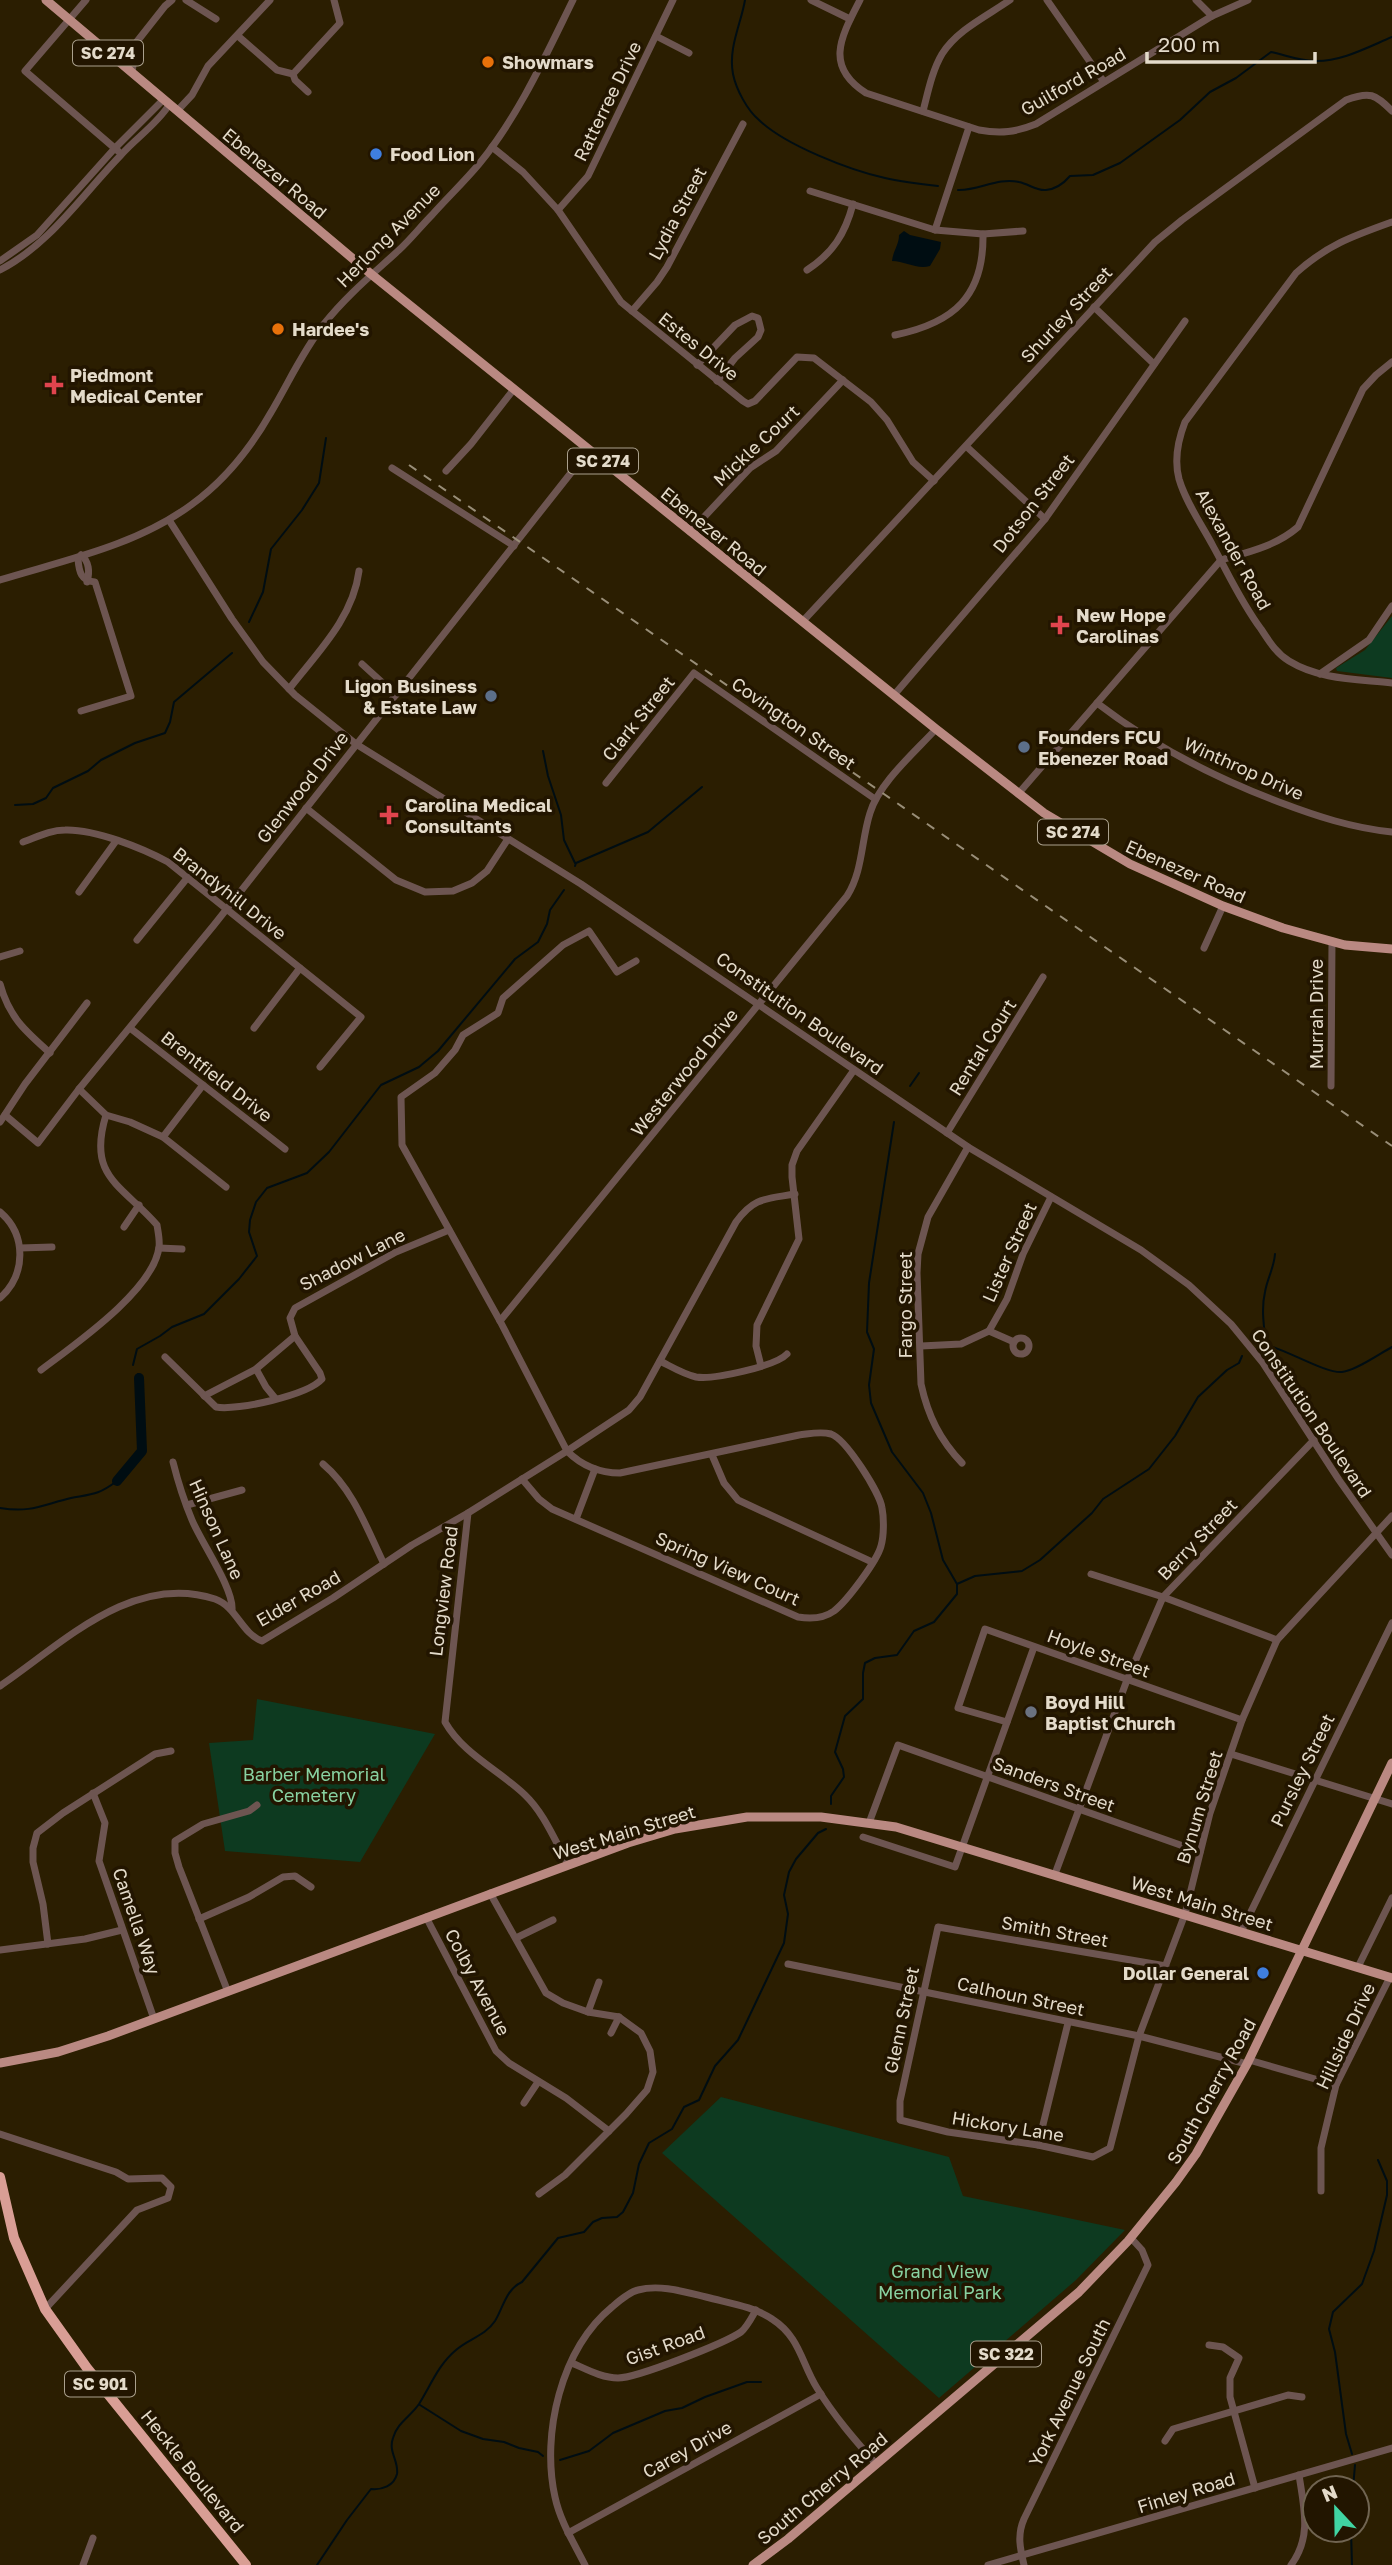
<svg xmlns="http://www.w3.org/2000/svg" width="1392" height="2565" viewBox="0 0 1392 2565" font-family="'Golos Text',sans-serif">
<rect width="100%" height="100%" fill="#2b1e01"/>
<g fill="#0d3a20">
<polygon points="1392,616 1392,678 1337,671 1336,668 1365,650"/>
<polygon points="257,1699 435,1734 360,1862 225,1851 209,1743 253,1740"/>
<polygon points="721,2097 949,2157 963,2196 1125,2230 1076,2280 939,2398 662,2153"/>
</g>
<path fill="#000d12" d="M904,231L910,235L941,242L940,249L930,266C917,270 905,261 892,261C893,251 899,245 899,235Z"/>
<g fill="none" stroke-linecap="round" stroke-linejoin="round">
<g stroke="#000d12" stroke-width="2">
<path d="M745,0C741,24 728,48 733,74C736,89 747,110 759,120C785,145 849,170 885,178C902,182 920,184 938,186"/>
<path d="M958,190C978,191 998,177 1019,182C1029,184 1036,191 1046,190C1057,189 1064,183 1070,176L1093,175L1120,163L1180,120L1210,92L1236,78L1271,52C1285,55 1300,61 1314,61C1341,62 1368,47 1392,37"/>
<polyline points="249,622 263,592 271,549 302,510 319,483 326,438"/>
<polyline points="543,751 548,776 561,815 564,840 575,863"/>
<polyline points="15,805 33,804 46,798 53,788 88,771 101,760 135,743 165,733 170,722 174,702 232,653"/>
<polyline points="575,866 576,863 648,832 702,787"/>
<polyline points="910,1086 919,1073"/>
<path d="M1263,1344C1284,1348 1326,1374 1342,1372C1355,1371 1379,1354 1392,1347"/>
<path d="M1266,1344C1264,1327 1261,1309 1265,1292C1267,1279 1274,1268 1275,1254"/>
<polyline points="133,1365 137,1349 160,1336 172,1327 204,1314 239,1279 257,1256 249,1232 250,1220 256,1202 267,1188 307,1173 329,1152 381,1085 419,1067 438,1051 515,959 538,942 547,924 550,910 564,890"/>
<polyline points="138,1374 139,1378"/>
<path d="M0,1508C31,1513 42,1505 71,1498C93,1494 98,1495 117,1481"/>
<polyline points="957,1584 975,1576 1022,1571 1040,1560 1092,1513 1103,1499 1149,1469 1175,1436 1198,1397 1227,1370 1239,1363 1242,1356"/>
<polyline points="831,1804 831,1796 844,1777 843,1769 835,1752 845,1716 863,1699 863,1673 865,1663 875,1658 897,1655 914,1631 934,1622 957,1594 957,1584 943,1560 931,1513 923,1493 892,1452 871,1403 869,1385 874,1349 867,1332 869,1283 894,1122"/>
<polyline points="420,2405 461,2431 483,2439 504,2442 519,2448 538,2452 543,2456"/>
<polyline points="1352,2454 1346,2434 1335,2352 1329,2329 1333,2312 1362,2284 1374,2251 1387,2195 1387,2181 1378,2160"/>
<polyline points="560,2460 589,2451 613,2433 665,2411 682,2408 705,2397 747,2382 761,2382"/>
<polyline points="1353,2488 1355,2465"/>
<polyline points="1351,2530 1352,2565"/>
<path d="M317,2565L347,2520L371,2489C382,2490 394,2486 397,2474C399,2461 388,2452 393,2438C397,2423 411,2416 419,2404C431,2385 438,2365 456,2350C468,2339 485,2336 495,2321C503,2308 506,2289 522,2282L558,2238L584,2232L593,2222L602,2218L617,2217L623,2212L633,2193L639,2164L649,2143L672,2129L684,2107L699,2100L715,2066L738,2040L784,1943L788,1914L784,1895L789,1872L796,1859L818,1833L826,1829"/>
</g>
<polyline stroke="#000d12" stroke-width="10" points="117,1481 142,1451 139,1378"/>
<g stroke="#6d5551" stroke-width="7">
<polyline points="86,0 25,71 118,151"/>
<polyline points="186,0 216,19"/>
<polyline points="811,0 850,19"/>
<path d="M860,0C841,37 824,66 866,93L979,130C1001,134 1016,132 1036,124L1212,16L1248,0"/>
<polyline points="1047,0 1104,82"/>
<polyline points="1196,0 1212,16"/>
<polyline points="238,36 277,70 293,74 340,23 334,0"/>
<polyline points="656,36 689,53"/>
<polyline points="120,63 165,6 172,0"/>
<polyline points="132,73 135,50"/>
<polyline points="293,74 295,80 308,92"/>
<polyline points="177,111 192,95 208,66 270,0"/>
<path d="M923,111C928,92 932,71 942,54C957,30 987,16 1010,0"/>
<polyline points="492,147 523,172 558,210 621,302 743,401 748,404 755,401 797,357 814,358 871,402 887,420 913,462 934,481"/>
<polyline points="810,191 935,230 983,234 1023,231"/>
<polyline points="558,210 588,176 673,0"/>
<path d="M1392,222C1353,236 1327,245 1296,273L1185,422C1178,440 1174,460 1179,479C1186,503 1202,525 1213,546C1229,575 1241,602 1261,629C1269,641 1276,653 1289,661C1320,680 1357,679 1392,683"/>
<polyline points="935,230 969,127"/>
<polyline points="0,261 37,235 115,148 163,100"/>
<path d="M0,270C50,244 82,195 121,155C136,138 157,124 169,105"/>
<path d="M807,270C833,253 845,234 853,204"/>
<polyline points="1094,307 1154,364"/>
<polyline points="632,311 657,282 667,267 743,124"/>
<path d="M895,335C954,323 984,296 983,234"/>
<polyline points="697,365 735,325 752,316 758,318 761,330 758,337 735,358 717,381"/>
<polyline points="967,447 1045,519"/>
<polyline points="392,468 514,546"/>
<polyline points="446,471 471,444 514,389"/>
<polyline points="169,520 232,619 263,662 295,695 356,744 581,884 968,1147 1141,1250 1189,1285 1231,1324 1263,1363 1339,1480 1392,1555"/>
<polyline points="690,532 750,468 776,451 843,380"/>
<path d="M81,555L78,559C79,572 81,581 95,582L131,696L81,711"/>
<path d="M81,555C89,561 90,572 87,582"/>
<path d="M0,580C65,560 135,546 191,505C224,481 250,449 270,414C288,384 302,352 324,324C346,296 374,273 399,250C411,239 421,226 432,215C447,198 464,182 479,164C519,115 545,57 573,0"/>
<path d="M803,621L1155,242L1182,220L1346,100C1370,91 1375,94 1392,111"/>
<polyline points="362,664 396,695"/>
<polyline points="1320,674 1369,640 1392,606"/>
<path d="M289,689C317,653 353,618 359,571"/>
<polyline points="894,695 1045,519 1185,321"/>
<path d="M1097,703C1153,746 1213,777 1279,802C1316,816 1352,828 1392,832"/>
<polyline points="606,783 694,673 875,799"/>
<path d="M1018,794L1221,560C1249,552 1276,546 1298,527L1363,389L1376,375L1392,362"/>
<polyline points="306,808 396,880 425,892 453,891 472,883 487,871 508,839"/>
<path d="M23,842C37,837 50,830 65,830C95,829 142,848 168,862L361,1017L320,1067"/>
<polyline points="79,892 116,841"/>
<polyline points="137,940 188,877"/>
<polyline points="1204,948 1223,906"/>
<polyline points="0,957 20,951"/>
<path d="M0,984C9,1017 25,1031 50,1053"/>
<polyline points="130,1028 285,1149"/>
<polyline points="254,1028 300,968"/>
<polyline points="1331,1086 1332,941"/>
<polyline points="79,1089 106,1115 130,1122 163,1137 226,1187"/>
<polyline points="5,1115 38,1143 79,1089 214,925 589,450"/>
<polyline points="0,1122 25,1084 87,1003"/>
<polyline points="947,1133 1043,977"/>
<polyline points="163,1137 203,1085"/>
<path d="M0,1212C27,1235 26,1275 0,1298"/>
<polyline points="124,1227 139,1205"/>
<polyline points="20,1248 52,1247"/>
<polyline points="159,1248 182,1249"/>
<path d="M500,1321L847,896C863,871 861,841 870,813C879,783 914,753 936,729"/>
<polyline points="989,1331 1014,1342"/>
<circle cx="1021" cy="1346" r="8"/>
<polyline points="921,1346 961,1344 989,1331 1007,1299 1023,1254 1051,1197"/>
<path d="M165,1357L216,1407C237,1411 308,1395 322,1379L320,1373L295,1336L290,1318L295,1308L396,1252L449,1230"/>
<path d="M660,1361C672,1367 683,1374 696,1377C713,1380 776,1366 787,1354"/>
<polyline points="761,1366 756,1346 757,1325 799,1239 792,1177 792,1165 797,1151 854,1070"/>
<polyline points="256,1369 266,1387 275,1398"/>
<path d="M41,1370C74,1345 154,1290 159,1247C160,1240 158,1232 157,1225C121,1184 87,1177 106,1115"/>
<polyline points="204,1396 256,1369 295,1336"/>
<polyline points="712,1455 724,1483 738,1500 872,1562"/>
<path d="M173,1462C178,1482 184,1501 192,1520C201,1542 234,1589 232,1610"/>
<path d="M962,1463C940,1440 928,1416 921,1384L917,1273L918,1254L928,1217L968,1147"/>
<path d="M323,1464C353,1489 367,1529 384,1564"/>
<path d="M522,1479L539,1499L552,1509L798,1617C810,1619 823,1619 834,1611C847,1601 877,1561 881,1546C884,1536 884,1518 882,1508C880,1493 846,1439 831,1434C820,1431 809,1434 799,1435L620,1473C599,1473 582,1466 567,1451L629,1410L640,1397L736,1222C754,1197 766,1199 795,1194"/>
<polyline points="187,1505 242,1490"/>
<polyline points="576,1519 595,1469"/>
<polyline points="1091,1574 1163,1597 1277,1640"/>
<path d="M0,1686C62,1644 132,1572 215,1599C237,1607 241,1633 262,1641L333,1598L412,1545L468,1513"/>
<polyline points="1007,1722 958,1708 985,1629 1242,1720"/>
<polyline points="1231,1754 1392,1804"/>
<polyline points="93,1793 105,1823 99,1861 154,2019"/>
<polyline points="869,1823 898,1745 1200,1852"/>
<polyline points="863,1837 955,1867 1034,1647"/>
<path d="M568,1864C555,1841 544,1813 525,1795C499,1770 463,1754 445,1722L468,1513L567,1451L500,1321L402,1145L401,1097L435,1073L455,1050L463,1035L498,1013L503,998L563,945L589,931L617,972L636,961"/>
<polyline points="1055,1874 1127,1680 1163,1597 1314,1440"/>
<polyline points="490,1893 546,1993 563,2003 588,2012 619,2017 641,2033 650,2051 653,2072 647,2090 626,2114 565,2175 539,2194"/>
<polyline points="426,1917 496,2051 509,2063 566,2098 609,2131"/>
<polyline points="199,1919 249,1897 283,1877 295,1876 311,1887"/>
<polyline points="1241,1932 1392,1623"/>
<polyline points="516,1938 553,1920"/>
<polyline points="48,1944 43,1904 33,1862 33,1848 37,1833 63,1813 155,1754 171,1751"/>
<polyline points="0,1950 85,1939 122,1930"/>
<polyline points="788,1964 1139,2036 1247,2064"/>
<polyline points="1166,1966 938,1927 900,2101 900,2120 948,2132 1038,2145 1093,2157 1110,2148 1139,2036 1185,1914 1210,1813 1242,1720 1277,1640 1392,1516"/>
<polyline points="1358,1967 1392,1898"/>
<polyline points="228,1992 179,1867 175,1853 175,1841 203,1824 249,1811 257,1805"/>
<polyline points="588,2012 599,1982"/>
<polyline points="611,2033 619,2017"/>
<polyline points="1249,2060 1336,2085"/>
<polyline points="524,2103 538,2082"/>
<polyline points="0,2134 116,2172 128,2179 162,2178 171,2187 168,2198 137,2210 45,2309"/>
<polyline points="1038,2145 1068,2023"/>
<polyline points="1321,2191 1321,2148 1336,2085 1390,1977"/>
<polyline points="1209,2345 1223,2347 1239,2358 1230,2378 1230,2397 1255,2488"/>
<path d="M572,2363C586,2369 602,2378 618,2378C637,2378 725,2343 741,2332C747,2327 752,2317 756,2310"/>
<polyline points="1165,2441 1173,2429 1288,2395 1302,2397"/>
<polyline points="568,2533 821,2394"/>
<polyline points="83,2565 93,2538"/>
<path d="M585,2565C574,2543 560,2521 555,2497C541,2434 561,2349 612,2307C619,2301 629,2292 638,2290C660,2284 685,2292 706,2297C728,2303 753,2306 772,2319C800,2337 801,2362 817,2388C834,2416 855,2440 876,2464"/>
<polyline points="988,2565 1392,2448"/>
<path d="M1024,2565C1020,2548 1017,2535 1024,2519L1148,2265L1142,2250L1131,2238"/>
<path d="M1291,2565C1312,2537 1304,2508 1299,2475"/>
</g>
<g stroke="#ba8982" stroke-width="9">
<polyline points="46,0 371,274 936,729 1044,813 1130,864 1223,906 1283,928 1345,945 1392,949"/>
<polyline points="0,2063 58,2052 108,2036 628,1843 675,1829 747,1817 821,1817 896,1827 1392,1978"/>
<polyline points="753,2565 788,2539 1079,2292 1128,2241 1176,2182 1196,2154 1247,2064 1392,1763"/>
</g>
<polyline stroke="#d99e95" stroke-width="10" points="0,2177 14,2238 45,2309 87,2368 246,2565"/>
<polyline stroke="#998e78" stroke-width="2" stroke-dasharray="9 9" stroke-linecap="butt" points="409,465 1392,1146"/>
</g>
<g fill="#e8710a" stroke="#221500" stroke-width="2.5">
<circle cx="488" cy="62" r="7"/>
<circle cx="278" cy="329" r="7"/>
</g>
<g fill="#3f7fe0" stroke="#221500" stroke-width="2.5">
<circle cx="376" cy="154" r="7"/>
<circle cx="1263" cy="1973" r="7"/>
</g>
<g fill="#e0444e" stroke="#221500" stroke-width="2.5">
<path d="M50.5 374.5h7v7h7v7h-7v7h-7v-7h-7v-7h7z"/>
<path d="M1056.5 614.5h7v7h7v7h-7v7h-7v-7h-7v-7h7z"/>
<path d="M385.5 804.5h7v7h7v7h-7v7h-7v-7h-7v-7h7z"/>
</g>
<g fill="#5c6f8a" stroke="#221500" stroke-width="2.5">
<circle cx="491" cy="696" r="7"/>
<circle cx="1024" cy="747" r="7"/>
</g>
<circle fill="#6b7280" stroke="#221500" stroke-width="2.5" cx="1031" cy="1712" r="7"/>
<g text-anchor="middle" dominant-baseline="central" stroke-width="7" stroke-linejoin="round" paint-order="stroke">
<g fill="#221500" stroke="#aaa08d" stroke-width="2">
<rect x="73" y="40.5" width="70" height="25" rx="5"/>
<rect x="568" y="448.5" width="70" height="25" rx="5"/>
<rect x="1038" y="819.5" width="70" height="25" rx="5"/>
<rect x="971" y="2341.5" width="70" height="25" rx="5"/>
<rect x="65" y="2371.5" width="70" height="25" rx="5"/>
</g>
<g font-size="16" font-weight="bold" fill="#e4dbca">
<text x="108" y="53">SC 274</text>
<text x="603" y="461">SC 274</text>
<text x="1073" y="832">SC 274</text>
<text x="1006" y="2354">SC 322</text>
<text x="100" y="2384">SC 901</text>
</g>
<g font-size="18" font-weight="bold" fill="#e4dbca" stroke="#221500" text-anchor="start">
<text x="502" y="62">Showmars</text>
<text x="390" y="154">Food Lion</text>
<text x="292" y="329">Hardee's</text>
<text x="70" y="375">Piedmont<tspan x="70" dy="21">Medical Center</tspan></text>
<text x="1076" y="615">New Hope<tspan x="1076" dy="21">Carolinas</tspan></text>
<text x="477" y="686" text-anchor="end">Ligon Business<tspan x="477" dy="21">&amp; Estate Law</tspan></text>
<text x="1038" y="737">Founders FCU<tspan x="1038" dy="21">Ebenezer Road</tspan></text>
<text x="405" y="805">Carolina Medical<tspan x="405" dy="21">Consultants</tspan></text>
<text x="1045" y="1702">Boyd Hill<tspan x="1045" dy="21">Baptist Church</tspan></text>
<text x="1249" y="1973" text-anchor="end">Dollar General</text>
</g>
<g font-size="18" fill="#e4dbca" stroke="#221500">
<text transform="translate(1073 81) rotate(-30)">Guilford Road</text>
<text transform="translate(607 101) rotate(-64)">Ratterree Drive</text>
<text transform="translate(275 173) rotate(40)">Ebenezer Road</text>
<text transform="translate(677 213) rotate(-62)">Lydia Street</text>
<text transform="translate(388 235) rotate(-45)">Herlong Avenue</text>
<text transform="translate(1066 314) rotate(-47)">Shurley Street</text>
<text transform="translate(699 346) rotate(39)">Estes Drive</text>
<text transform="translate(756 445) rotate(-43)">Mickle Court</text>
<text transform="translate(1033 503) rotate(-52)">Dotson Street</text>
<text transform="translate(714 531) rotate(39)">Ebenezer Road</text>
<text transform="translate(1234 549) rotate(61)">Alexander Road</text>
<text transform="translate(638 718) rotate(-51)">Clark Street</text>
<text transform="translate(794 723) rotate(35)">Covington Street</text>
<text transform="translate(1244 768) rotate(24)">Winthrop Drive</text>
<text transform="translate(302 787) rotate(-52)">Glenwood Drive</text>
<text transform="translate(1186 871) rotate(24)">Ebenezer Road</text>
<text transform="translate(230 893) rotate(38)">Brandyhill Drive</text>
<text transform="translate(800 1013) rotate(35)">Constitution Boulevard</text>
<text transform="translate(1316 1014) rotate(-90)">Murrah Drive</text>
<text transform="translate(982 1047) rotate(-58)">Rental Court</text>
<text transform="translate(684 1072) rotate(-51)">Westerwood Drive</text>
<text transform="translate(217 1076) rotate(38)">Brentfield Drive</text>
<text transform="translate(1009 1252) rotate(-66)">Lister Street</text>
<text transform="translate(352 1259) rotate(-27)">Shadow Lane</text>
<text transform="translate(905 1305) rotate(-90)">Fargo Street</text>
<text transform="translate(1312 1413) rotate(56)">Constitution Boulevard</text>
<text transform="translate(217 1529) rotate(66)">Hinson Lane</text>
<text transform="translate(1197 1539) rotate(-46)">Berry Street</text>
<text transform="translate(728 1568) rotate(24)">Spring View Court</text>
<text transform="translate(443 1591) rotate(-83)">Longview Road</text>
<text transform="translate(298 1598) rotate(-30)">Elder Road</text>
<text transform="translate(1099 1653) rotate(20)">Hoyle Street</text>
<text transform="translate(1302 1770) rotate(-64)">Pursley Street</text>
<text transform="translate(1054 1784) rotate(20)">Sanders Street</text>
<text transform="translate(1199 1807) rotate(-73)">Bynum Street</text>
<text transform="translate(624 1832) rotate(-17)">West Main Street</text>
<text transform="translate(1202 1903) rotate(17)">West Main Street</text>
<text transform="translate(137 1921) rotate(71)">Camella Way</text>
<text transform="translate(1055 1931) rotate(10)">Smith Street</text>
<text transform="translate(478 1982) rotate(62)">Colby Avenue</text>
<text transform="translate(1021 1996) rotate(12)">Calhoun Street</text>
<text transform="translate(901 2020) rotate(-78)">Glenn Street</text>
<text transform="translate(1345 2036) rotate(-65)">Hillside Drive</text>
<text transform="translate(1211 2091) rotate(-61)">South Cherry Road</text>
<text transform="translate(1008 2126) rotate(9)">Hickory Lane</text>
<text transform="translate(665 2345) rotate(-20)">Gist Road</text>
<text transform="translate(1069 2392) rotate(-64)">York Avenue South</text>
<text transform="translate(687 2449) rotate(-29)">Carey Drive</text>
<text transform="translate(193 2471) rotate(51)">Heckle Boulevard</text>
<text transform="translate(822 2488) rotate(-40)">South Cherry Road</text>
<text transform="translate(1186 2492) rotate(-17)">Finley Road</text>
</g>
<g font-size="18" fill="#88d2a1" stroke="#221500">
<text x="314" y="1774">Barber Memorial<tspan x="314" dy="21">Cemetery</tspan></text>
<text x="940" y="2271">Grand View<tspan x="940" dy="21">Memorial Park</tspan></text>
</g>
</g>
<g transform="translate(1336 2509) rotate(338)"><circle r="33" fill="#221500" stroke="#706451" stroke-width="2"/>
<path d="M0-5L12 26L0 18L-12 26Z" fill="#40d4a2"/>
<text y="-10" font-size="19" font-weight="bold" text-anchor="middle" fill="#e4dbca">N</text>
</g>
<path d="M1147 52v10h168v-10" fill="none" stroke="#e4dbca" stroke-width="3.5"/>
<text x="1158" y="52" font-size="21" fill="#e4dbca" stroke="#221500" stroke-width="5" paint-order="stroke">200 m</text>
</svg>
